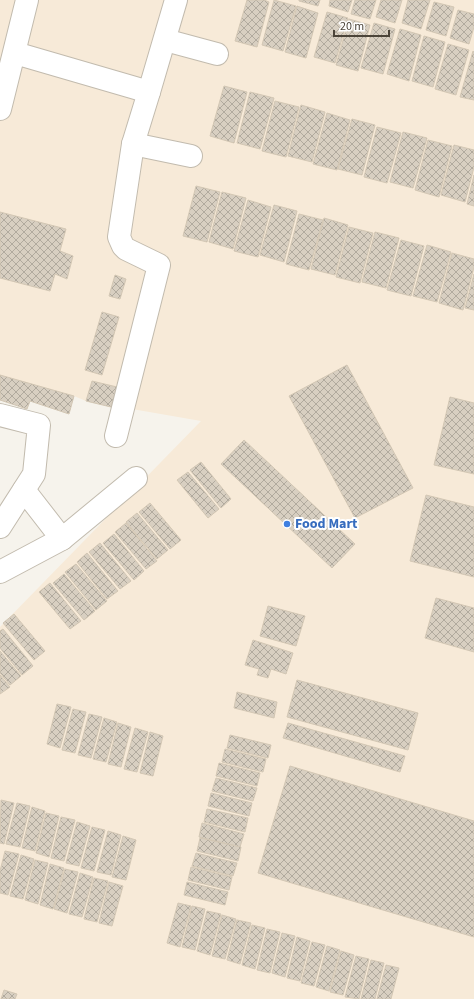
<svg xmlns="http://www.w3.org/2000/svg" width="474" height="999" viewBox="0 0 474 999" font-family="'Source Sans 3',sans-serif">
<defs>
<pattern id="building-cross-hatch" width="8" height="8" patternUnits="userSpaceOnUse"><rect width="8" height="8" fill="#d8cfc1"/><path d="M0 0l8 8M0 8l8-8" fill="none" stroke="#b1aa9e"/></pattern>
</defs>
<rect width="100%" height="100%" fill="#f6f3ec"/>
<polygon fill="#f7ead8" points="0,0 474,0 474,999 0,999 0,627 201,421 86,401 74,396 0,379"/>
<g fill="url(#building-cross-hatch)" stroke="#d3c7b4">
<polygon points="247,0 264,0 269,2 257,47 235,41"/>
<polygon points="274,0 296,6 283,51 262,45"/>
<polygon points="299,0 320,0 318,6 299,1"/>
<polygon points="330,0 352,0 348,12 329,6"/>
<polygon points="355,0 376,0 370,19 351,14"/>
<polygon points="381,0 402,0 395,23 376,17"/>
<polygon points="408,0 430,0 421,29 402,23"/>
<polygon points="434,2 454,7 446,36 426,30"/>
<polygon points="297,6 318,13 306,58 285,52"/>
<polygon points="458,10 474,14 474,27 469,44 450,38"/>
<polygon points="327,12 348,18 335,63 314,57"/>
<polygon points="349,19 370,25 358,71 336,65"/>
<polygon points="374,23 395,29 383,74 361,68"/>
<polygon points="400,29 421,35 409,81 387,74"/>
<polygon points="424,36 445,42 433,87 412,81"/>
<polygon points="448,44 469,50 456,95 435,89"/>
<polygon points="473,51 474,52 474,100 460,97"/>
<polygon points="224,86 247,92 234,143 210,136"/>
<polygon points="250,92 274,98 260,149 237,143"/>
<polygon points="275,101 299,107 286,157 262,151"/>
<polygon points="301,105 325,112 312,162 288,156"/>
<polygon points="327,113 350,120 337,170 313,164"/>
<polygon points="352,119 375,125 362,175 338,169"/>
<polygon points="377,127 401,133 387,183 364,177"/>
<polygon points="403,132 427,138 413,188 390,182"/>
<polygon points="428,140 452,146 439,197 415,190"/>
<polygon points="454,145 474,150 474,167 465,202 441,195"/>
<polygon points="474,175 474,206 467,204"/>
<polygon points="196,186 220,192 207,242 183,236"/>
<polygon points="222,192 246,198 233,249 209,242"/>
<polygon points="248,200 271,207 258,257 234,251"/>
<polygon points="274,205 297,211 284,262 260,255"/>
<polygon points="0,212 66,229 60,251 73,256 67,279 55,274 50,291 0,278"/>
<polygon points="299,214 323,220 309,270 286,264"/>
<polygon points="324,218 348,225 335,275 311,269"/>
<polygon points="349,227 373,233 360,283 336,277"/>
<polygon points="375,232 399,238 386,288 362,282"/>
<polygon points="401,240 424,246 411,296 387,290"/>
<polygon points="427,245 451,252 437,302 413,296"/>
<polygon points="452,253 474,259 474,267 463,310 439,303"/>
<polygon points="474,274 474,310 465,308"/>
<polygon points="115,275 126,279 120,299 109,296"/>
<polygon points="102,312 119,317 102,375 85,370"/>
<polygon points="347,365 413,488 355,518 289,396"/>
<polygon points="0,375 74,396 69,414 30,401 27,409 0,400"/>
<polygon points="92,381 117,387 111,407 86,401"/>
<polygon points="450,397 474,403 474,474 434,465"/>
<polygon points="244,440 355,544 332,568 221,464"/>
<polygon points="201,462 231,499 221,508 190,470"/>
<polygon points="188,472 219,509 208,518 177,480"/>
<polygon points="426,495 474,507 474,577 410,561"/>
<polygon points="150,503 181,540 170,549 139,512"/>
<polygon points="137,513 168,550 157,559 126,522"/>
<polygon points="126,523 157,561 146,569 115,532"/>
<polygon points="114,534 144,571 134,580 103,543"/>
<polygon points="100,543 131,581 120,589 89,552"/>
<polygon points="87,553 118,591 107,599 77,562"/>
<polygon points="76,564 107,601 96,610 65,572"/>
<polygon points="64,574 95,611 84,620 53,583"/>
<polygon points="50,583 81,621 70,629 39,592"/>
<polygon points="436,598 474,608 474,652 425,638"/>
<polygon points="268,606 305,616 296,646 260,636"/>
<polygon points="14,614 45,651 34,660 3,623"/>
<polygon points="3,629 33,666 22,675 0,648 0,631"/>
<polygon points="253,640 293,653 286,674 271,669 268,678 257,675 259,669 245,665"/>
<polygon points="0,651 21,676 10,685 0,673"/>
<polygon points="0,675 10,687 0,694"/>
<polygon points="297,680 418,713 408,750 287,717"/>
<polygon points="237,692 277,702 274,718 234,708"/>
<polygon points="57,704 71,707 60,748 47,744"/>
<polygon points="73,709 86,712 75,753 62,750"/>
<polygon points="89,714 102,717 91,758 78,755"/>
<polygon points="104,718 117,722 106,762 93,759"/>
<polygon points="118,723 131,727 121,767 108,764"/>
<polygon points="288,723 405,756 400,772 283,738"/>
<polygon points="135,728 148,732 137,772 124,769"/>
<polygon points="150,732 163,736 153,776 140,773"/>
<polygon points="230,735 271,745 268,758 227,748"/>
<polygon points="225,749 266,759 263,772 222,762"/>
<polygon points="219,763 260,773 257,786 216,776"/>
<polygon points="290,766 474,821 474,937 258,873"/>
<polygon points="216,778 257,788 253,801 212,791"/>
<polygon points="211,793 252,803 249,816 208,806"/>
<polygon points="1,800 14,803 4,844 0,843"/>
<polygon points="17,803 30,806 20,847 6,844"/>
<polygon points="32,807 45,811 35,851 22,848"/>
<polygon points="207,809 248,818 245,832 204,822"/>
<polygon points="46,813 59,816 49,857 36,853"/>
<polygon points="61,817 75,820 64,861 51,858"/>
<polygon points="77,822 90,826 79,866 66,863"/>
<polygon points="202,823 244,834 240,847 199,837"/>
<polygon points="92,827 105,830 94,871 81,868"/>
<polygon points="108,831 121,835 111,875 97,872"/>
<polygon points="123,836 136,840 126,880 112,877"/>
<polygon points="200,838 241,847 238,861 197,851"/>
<polygon points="5,851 19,854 8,895 0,893 0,871"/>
<polygon points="196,853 237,863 233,876 192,866"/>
<polygon points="21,855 34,859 23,899 10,896"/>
<polygon points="35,860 48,863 38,904 25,900"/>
<polygon points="50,864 64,868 53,909 40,905"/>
<polygon points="191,867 232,877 229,890 188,880"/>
<polygon points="65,869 78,872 67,913 54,909"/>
<polygon points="80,873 93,877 82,917 69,914"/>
<polygon points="94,878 108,881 97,922 84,919"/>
<polygon points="109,882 123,886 112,926 99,923"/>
<polygon points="187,882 228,892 225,905 184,895"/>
<polygon points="178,903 191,906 180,947 167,943"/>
<polygon points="192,906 205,909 195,950 182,947"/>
<polygon points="207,911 221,914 210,955 197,951"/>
<polygon points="222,915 236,919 225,959 212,956"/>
<polygon points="237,920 251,923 240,964 227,960"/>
<polygon points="252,925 265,928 255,969 242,965"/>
<polygon points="267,929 280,932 270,973 257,970"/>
<polygon points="282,933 295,936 285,977 272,973"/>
<polygon points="297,937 310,941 300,981 287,978"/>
<polygon points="312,942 325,945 314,986 301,983"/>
<polygon points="327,946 340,950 329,991 316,987"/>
<polygon points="341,951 354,955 343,995 330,992"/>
<polygon points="356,956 369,959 359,999 345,997"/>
<polygon points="371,960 384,963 375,999 361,999"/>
<polygon points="386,965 399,968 391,999 377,999"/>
<polygon points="4,990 17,994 15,999 1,999"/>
</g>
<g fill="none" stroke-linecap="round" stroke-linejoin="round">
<g stroke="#c2bbae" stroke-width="24">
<g id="minor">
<polyline points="165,40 217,54"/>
<polyline points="15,53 149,92"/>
<polyline points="0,109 27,0"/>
<polyline points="133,144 191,156"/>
<polyline points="0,415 39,425 34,474 0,527"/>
<polyline points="116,436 159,265 126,249 123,246 119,237 133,144 149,92 176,0"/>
<polyline points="62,539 136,478"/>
<polyline points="0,572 62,539 24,490"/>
</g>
</g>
<use href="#minor" stroke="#fff" stroke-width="22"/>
</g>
<circle fill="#3f7fe0" stroke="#fff" stroke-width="1.5" cx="287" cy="524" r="4"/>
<g text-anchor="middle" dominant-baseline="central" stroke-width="4" stroke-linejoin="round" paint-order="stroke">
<g font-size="14" font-weight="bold" fill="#366cbe" stroke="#fff" text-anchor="start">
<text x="295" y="524">Food Mart</text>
</g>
</g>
<path d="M334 30v6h55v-6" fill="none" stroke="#4b4439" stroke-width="2"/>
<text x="340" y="30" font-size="12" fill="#4b4439" stroke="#ffffff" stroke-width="3" paint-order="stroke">20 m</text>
</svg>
